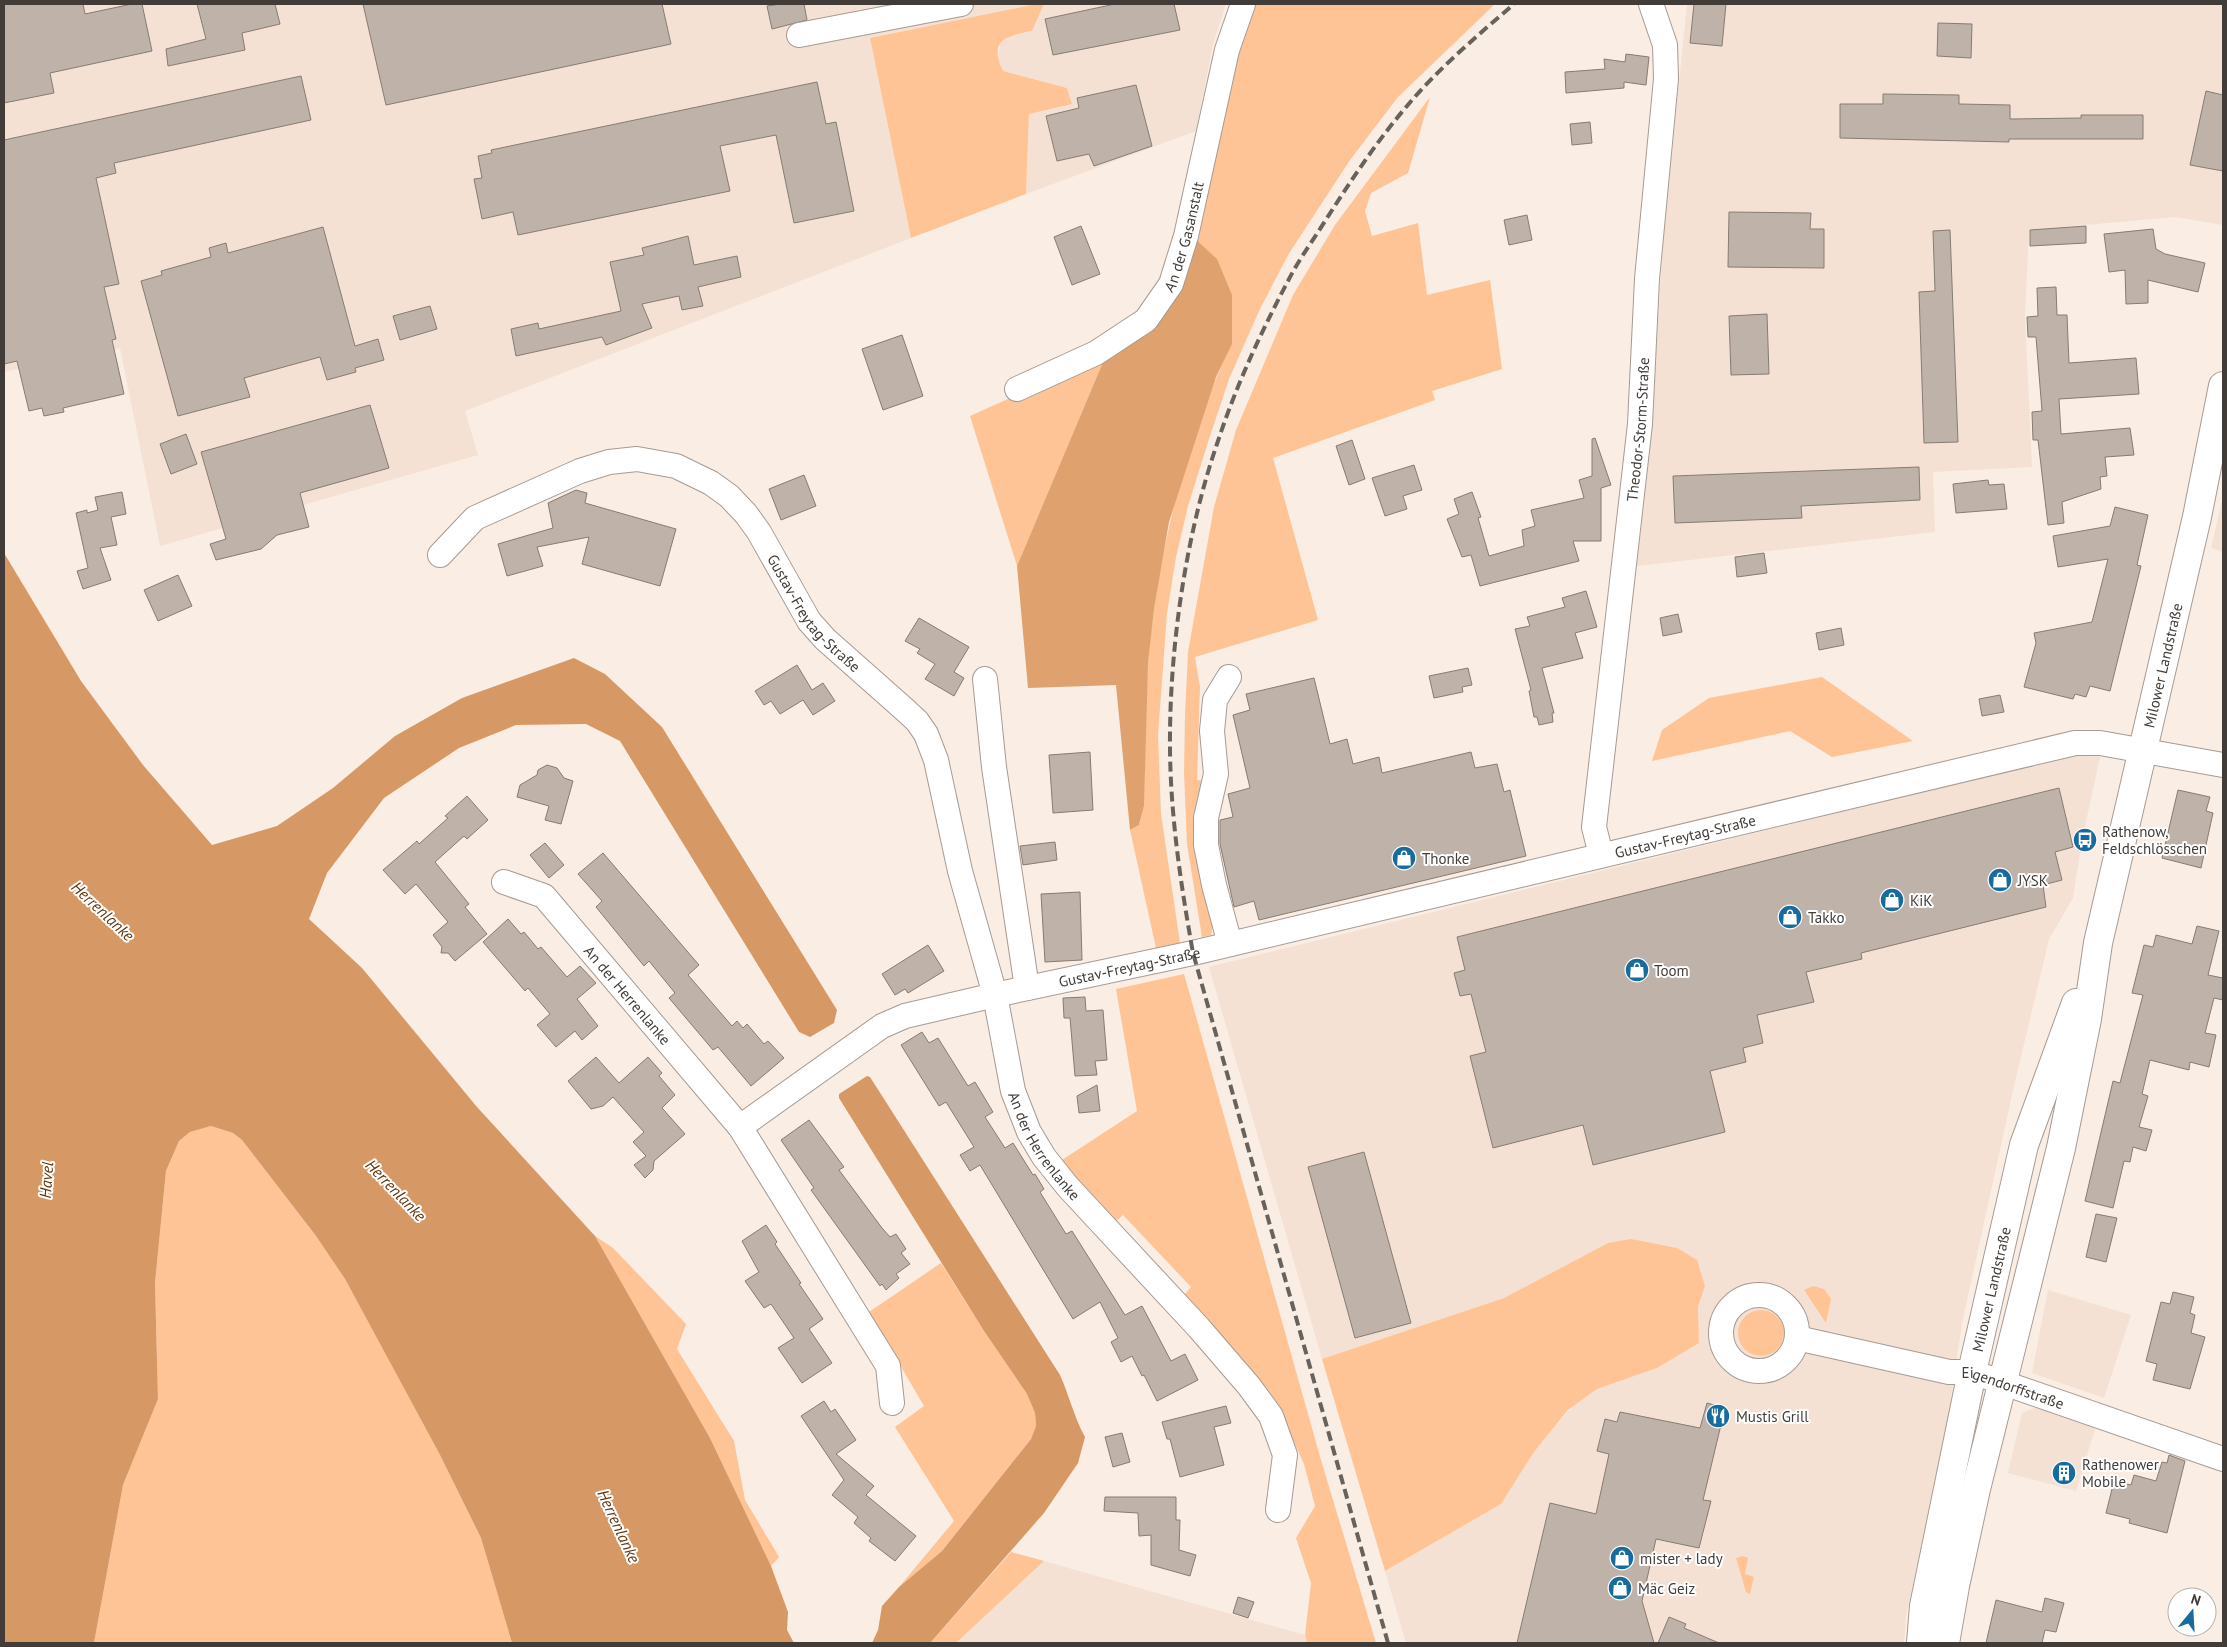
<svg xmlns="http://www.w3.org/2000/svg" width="2227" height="1647" viewBox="0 0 2227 1647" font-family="'PT Sans',sans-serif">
<rect width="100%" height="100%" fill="#f9ede4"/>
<g fill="#f4e1d3">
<polygon points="4,4 1037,4 870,38 911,238 465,411 478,455 160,546 120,348 4,372"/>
<polygon points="1044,4 1226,4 1213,44 1196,131 1026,194 1029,114 1072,104 1067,88 1003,71 998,59 1000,44 1008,36 1032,31"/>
<polygon points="1687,4 2223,4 2223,225 2175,217 2029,230 2025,317 2032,467 1933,472 1935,532 1637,566 1649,453 1664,231"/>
<polygon points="2223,497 2223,552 2211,548"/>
<polygon points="2074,755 2100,757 2082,840 2073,898 2049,939 2014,1086 1962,1323 1948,1418 1906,1617 1904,1643 1406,1643 1385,1571 1501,1504 1534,1452 1569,1410 1597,1389 1657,1368 1699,1343 1698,1307 1705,1286 1608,1243 1504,1298 1322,1359 1209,967"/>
<polygon points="2048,1290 2131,1315 2104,1398 2032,1373"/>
<polygon points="2036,1407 2044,1408 2096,1426 2076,1491 2008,1473 2022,1413"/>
<polygon points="1044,1561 1305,1635 1307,1643 956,1643"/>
</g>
<g fill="#fec495">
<path d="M1037,4H1044L1032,31C1006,36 988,40 1003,71L1067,88L1072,104L1029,114L1026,194L911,238L870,38Z"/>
<path d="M1250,4H1495L1398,97L1350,160L1288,255L1259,311L1229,379L1209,439L1188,506L1176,557L1167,613L1158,735L1161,814L1180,943L1156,948L1130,830L1139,825L1144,806C1145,740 1144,673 1154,609C1167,518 1192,426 1232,343L1192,236Z"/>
<polygon points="1430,97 1408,173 1371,193 1365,211 1372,236 1418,223 1427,295 1490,280 1502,369 1432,391 1435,400 1273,458 1318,620 1195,657 1200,687 1197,780 1204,781 1213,923 1211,935 1202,937 1187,844 1184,773 1185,715 1188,652 1214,507 1236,430 1293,295 1335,225"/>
<polygon points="1106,355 1017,566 970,416"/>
<polygon points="1822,677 1913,741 1832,757 1790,731 1652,761 1662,730 1709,698"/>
<polygon points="1184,974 1321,1460 1376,1643 1307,1643 1305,1635 1311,1583 1296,1538 1315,1506 1304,1464 1282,1415 1183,1296 1191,1287 1123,1215 1114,1223 1062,1160 1137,1111 1116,989"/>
<polygon points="211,1126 233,1133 242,1140 316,1236 345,1279 440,1455 481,1538 512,1643 94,1643 123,1485 158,1399 155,1283 166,1171 179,1141 190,1132"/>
<polygon points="595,1236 613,1248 686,1324 677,1349 734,1441 745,1500 779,1557 771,1566 710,1438"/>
<polygon points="1631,1239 1677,1248 1697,1260 1705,1286 1698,1307 1699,1343 1657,1368 1597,1389 1568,1410 1534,1452 1501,1504 1385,1571 1322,1359 1504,1298 1608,1243"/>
<polygon points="941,1263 984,1331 1027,1394 1035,1413 1036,1426 1031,1439 942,1551 899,1587 954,1521 895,1427 924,1406 869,1312"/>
<polygon points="1813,1286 1824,1289 1831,1299 1826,1323 1804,1290"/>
<circle cx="1761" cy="1333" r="23"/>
<polygon points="1011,1552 1044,1561 956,1643 930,1643"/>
<polygon points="1743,1556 1748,1558 1745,1574 1754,1577 1750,1594 1746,1592 1736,1558"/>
</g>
<polygon fill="#dfa26e" points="1192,236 1217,259 1232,295 1232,344 1216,377 1169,522 1154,609 1148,663 1144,806 1139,825 1130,830 1116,685 1028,688 1017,566 1106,355 1150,326"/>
<g fill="#d69965">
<polygon points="4,553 81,681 143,765 212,845 277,826 333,788 395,736 462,698 574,658 605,674 662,727 837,1010 834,1023 810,1037 799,1032 620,741 586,724 516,725 459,748 384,798 327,873 309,919 362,968 477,1107 595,1236 710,1438 771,1566 788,1612 787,1630 794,1643 512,1643 481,1538 440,1455 345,1279 316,1236 242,1140 233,1133 211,1126 190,1132 179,1141 166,1171 155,1283 158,1399 123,1485 94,1643 4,1643"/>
<path d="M867,1076L870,1077L1060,1375C1069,1395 1074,1417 1085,1437L1078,1463L1044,1513L930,1643H872L878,1630L882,1606L899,1587L942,1551L1031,1439L1036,1426L1035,1413L1027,1394L984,1331L839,1098V1094Z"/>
</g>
<g fill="#beb2a9" stroke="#867c74">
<polygon points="4,4 83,4 85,14 132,4 142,4 152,51 50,73 54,93 4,103"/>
<polygon points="197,4 275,4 280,24 242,33 245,50 168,66 166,49 206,39"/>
<polygon points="363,4 662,4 671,44 386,105"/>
<polygon points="781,4 804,4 807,20 772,29 767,6"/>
<polygon points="1115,4 1174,4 1180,30 1053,55 1045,19"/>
<polygon points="1694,4 1726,4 1722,46 1690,43"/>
<polygon points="1938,23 1972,24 1971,58 1937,56"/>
<polygon points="1626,54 1649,57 1646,85 1624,82 1624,88 1566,93 1565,72 1605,69 1604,59 1625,62"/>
<polygon points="301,76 311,120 114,163 116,173 96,178 119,284 104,287 116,339 112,340 124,394 63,408 64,412 44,416 42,408 29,411 17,361 4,364 4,140"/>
<polygon points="817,82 826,124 836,122 854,211 794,223 776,135 720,146 730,191 518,235 513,212 482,219 474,179 482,178 478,156 492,153 491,150"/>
<polygon points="1136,85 1152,146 1094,166 1089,154 1057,161 1046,116 1079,108 1077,98"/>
<polygon points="2206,91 2223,95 2223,171 2190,165"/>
<polygon points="1883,94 1959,95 1959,104 2010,105 2010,119 2081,118 2081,115 2143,115 2143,139 2009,139 2009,142 1840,138 1840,104 1883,104"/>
<polygon points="1590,122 1592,143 1572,145 1570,124"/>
<polygon points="1729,212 1811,213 1810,229 1824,229 1824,268 1728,267"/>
<polygon points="1527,215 1532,240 1509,245 1504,220"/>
<polygon points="1081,226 1100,274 1072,285 1054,237"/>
<polygon points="2086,226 2086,243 2030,246 2030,230"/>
<polygon points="323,227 355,346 378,339 384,360 355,368 356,372 327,380 320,357 244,378 250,397 178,416 141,281 162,275 161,271 211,257 209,248 226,243 228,253"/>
<polygon points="2153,229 2156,249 2165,254 2205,263 2198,292 2148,280 2148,303 2126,304 2125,270 2109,272 2104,234"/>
<polygon points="1950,230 1958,442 1924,443 1919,292 1935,291 1933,231"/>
<polygon points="688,236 694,265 737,256 741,277 698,287 703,306 682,310 679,296 642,304 652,328 606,345 602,337 516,356 511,329 538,323 539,329 621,311 610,262 644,255 642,248"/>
<polygon points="2056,287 2057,315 2067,315 2069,363 2136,358 2139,394 2059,399 2061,434 2130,428 2134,455 2105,457 2107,476 2100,477 2101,489 2062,502 2064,523 2048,525 2038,440 2033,440 2032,412 2042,411 2036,337 2028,337 2027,317 2038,316 2037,288"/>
<polygon points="430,306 437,329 400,340 393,316"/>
<polygon points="1767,314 1769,374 1731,375 1729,316"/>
<polygon points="902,335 923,396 883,410 862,349"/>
<polygon points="370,405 389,468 300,493 309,527 277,535 261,549 216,560 210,544 226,539 201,452"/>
<polygon points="186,434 197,464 171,474 160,444"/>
<polygon points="1595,438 1611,485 1601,488 1601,541 1573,541 1579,561 1480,586 1471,555 1462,557 1447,519 1459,514 1454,499 1472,492 1481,517 1478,518 1489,556 1524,546 1522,530 1535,526 1531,510 1584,498 1579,480 1592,476 1592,439"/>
<polygon points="1352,440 1365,479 1349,485 1336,446"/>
<polygon points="1414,465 1422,490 1403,496 1407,509 1385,516 1372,478"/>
<polygon points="1919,467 1920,500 1801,506 1802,518 1675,523 1673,476"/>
<polygon points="804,475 816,506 781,520 769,489"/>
<polygon points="1988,480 1989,485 2004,484 2007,509 1956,513 1953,484"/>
<polygon points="576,490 587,493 585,503 676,529 660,586 582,564 589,537 537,547 543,566 507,576 498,544 553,528 548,503"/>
<polygon points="122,492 126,514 111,517 117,545 100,548 111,580 83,589 77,571 88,568 76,513 87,510 87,513 98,510 95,497"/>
<polygon points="2115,507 2148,515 2137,565 2141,566 2110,691 2090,686 2086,697 2075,694 2073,699 2024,687 2036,643 2034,633 2092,622 2108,559 2058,567 2053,536 2110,526"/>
<polygon points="1764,553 1767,573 1737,577 1735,557"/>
<polygon points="178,575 192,606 158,621 144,590"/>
<polygon points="1586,591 1597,627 1575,633 1583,658 1542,668 1554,713 1552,713 1553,722 1539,725 1537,717 1534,717 1529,691 1531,690 1515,629 1530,626 1527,617 1565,607 1562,598"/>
<polygon points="1678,614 1682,632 1663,636 1660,618"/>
<polygon points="919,618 969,647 954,672 964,678 954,696 925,679 935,664 917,653 920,649 905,641"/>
<polygon points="1841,628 1844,645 1819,650 1816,633"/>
<polygon points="797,665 812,690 823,683 835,701 813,715 803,700 780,714 771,701 764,705 755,691"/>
<polygon points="1468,668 1472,685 1462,687 1463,692 1434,698 1429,676"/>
<polygon points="1314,678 1330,744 1347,739 1353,764 1379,757 1382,773 1471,752 1475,768 1497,764 1504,792 1510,790 1526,856 1259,920 1254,901 1234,907 1220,844 1220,820 1233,817 1228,794 1250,788 1233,715 1250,710 1246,694"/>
<polygon points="2000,695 2004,712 1982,716 1979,699"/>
<polygon points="1090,752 1093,810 1053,813 1049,755"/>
<polygon points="547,765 557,768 564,778 573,781 561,824 545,820 549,806 517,797 520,785 537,775 538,770"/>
<polygon points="2059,788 2073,847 2055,852 2062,880 2043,885 2046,907 1861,953 1862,959 1806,972 1814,1002 1757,1015 1763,1043 1743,1048 1746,1062 1710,1071 1725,1132 1593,1165 1583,1125 1493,1148 1470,1056 1486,1052 1471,994 1460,996 1454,973 1465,970 1457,937"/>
<polygon points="2178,790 2210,797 2206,811 2213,813 2201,868 2162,858"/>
<polygon points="467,796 488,820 467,839 464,836 435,862 469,904 465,907 487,934 455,961 448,953 441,953 442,947 433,935 448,922 416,884 405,894 383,870 417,841 419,844 448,818 445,816"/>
<polygon points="1055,842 1057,860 1023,865 1020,846"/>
<polygon points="545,843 564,865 549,878 530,855"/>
<polygon points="603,853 699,965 688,975 732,1026 737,1021 743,1028 747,1024 764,1044 768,1041 784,1058 751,1086 718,1047 713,1050 669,998 675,993 649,961 644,966 596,907 602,901 578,874"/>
<polygon points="1080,892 1082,960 1045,962 1041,894"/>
<polygon points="508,919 521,934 524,932 538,949 541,947 567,977 580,966 596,983 577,999 598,1026 582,1040 575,1031 556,1047 537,1025 550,1014 528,988 525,991 483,942"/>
<polygon points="2197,926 2219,931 2208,975 2223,978 2223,1000 2214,998 2205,1033 2216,1035 2209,1067 2190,1062 2189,1070 2150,1060 2142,1094 2148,1096 2139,1127 2152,1130 2146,1151 2133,1147 2130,1162 2124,1161 2113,1208 2085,1201 2113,1081 2120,1083 2143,995 2132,993 2144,945 2153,947 2156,935 2192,944"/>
<polygon points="928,945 944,971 908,993 905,989 895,995 882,974"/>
<polygon points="1085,997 1086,1011 1103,1010 1107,1060 1095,1061 1097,1075 1075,1076 1070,1018 1064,1018 1063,998"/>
<polygon points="922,1032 929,1043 938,1038 968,1086 975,1082 993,1112 985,1117 1005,1148 1013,1143 1033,1175 1035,1174 1044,1189 1040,1192 1066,1234 1072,1231 1125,1315 1142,1306 1171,1361 1185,1354 1198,1380 1157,1401 1144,1375 1142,1376 1132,1356 1121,1362 1111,1342 1118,1338 1100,1302 1073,1319 980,1165 970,1171 960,1155 974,1147 946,1102 939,1106 901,1045"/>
<polygon points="596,1057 619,1083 648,1057 662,1073 659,1076 675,1095 662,1108 685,1134 654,1161 653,1170 645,1178 634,1165 646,1156 633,1142 644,1132 613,1097 603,1106 591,1109 568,1081"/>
<polygon points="1097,1085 1100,1111 1079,1113 1077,1096"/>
<polygon points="809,1120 844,1167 839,1170 882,1228 890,1237 896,1234 906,1249 901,1253 910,1264 896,1274 899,1278 886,1290 882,1284 880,1286 811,1190 814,1188 781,1140"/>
<polygon points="1364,1152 1411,1323 1355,1338 1308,1167"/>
<polygon points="2096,1214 2117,1218 2106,1262 2086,1257"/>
<polygon points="766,1225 777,1242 775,1244 801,1283 799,1284 823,1319 809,1329 832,1363 802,1383 778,1348 794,1338 771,1304 764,1308 745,1281 759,1272 742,1241"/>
<polygon points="2173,1292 2194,1297 2190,1313 2195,1315 2191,1333 2205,1337 2190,1389 2153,1380 2157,1364 2146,1361 2161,1302 2170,1304"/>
<polygon points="824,1401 831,1412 835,1409 856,1440 836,1454 874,1486 866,1495 916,1536 895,1561 869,1541 871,1538 854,1523 858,1517 832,1495 844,1480 801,1416"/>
<polygon points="1707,1403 1725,1408 1703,1500 1711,1501 1699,1548 1656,1539 1642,1601 1654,1643 1517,1643 1550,1503 1596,1514 1609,1454 1597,1451 1605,1419 1617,1422 1620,1412 1700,1428"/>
<polygon points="1226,1406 1231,1423 1214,1427 1224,1465 1180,1477 1170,1439 1167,1439 1162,1422"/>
<polygon points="1122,1433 1130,1462 1113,1467 1105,1437"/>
<polygon points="2169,1455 2185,1461 2167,1533 2129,1523 2130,1519 2106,1513 2114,1481 2131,1485 2134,1475 2156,1481 2162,1462 2167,1463"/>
<polygon points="1105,1497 1176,1497 1176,1520 1180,1520 1179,1550 1196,1555 1190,1576 1151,1565 1151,1535 1139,1536 1138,1513 1104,1511"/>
<polygon points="1238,1597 1254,1602 1248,1618 1233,1613"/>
<polygon points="2045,1598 2064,1603 2056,1632 2045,1630 2042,1643 1986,1643 1996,1600 2042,1612"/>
<polygon points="1669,1617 1686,1624 1684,1628 1719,1643 1658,1643"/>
</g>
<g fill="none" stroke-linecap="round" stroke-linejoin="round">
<g stroke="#a69b93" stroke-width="26">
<g id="minor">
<polyline points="799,35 961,4"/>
<path id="s1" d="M1017,389L1096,353L1146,320L1171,284L1186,236L1227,50L1243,4"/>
<path id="s2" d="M440,555L475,518L580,471L609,462L637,459L676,466L711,483L729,496L746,514L759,532L809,621L825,639L904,709L917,721L926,734L936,760L960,871L995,995L1013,1091L1029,1132L1044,1157L1068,1187L1199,1328L1249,1386L1271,1416L1285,1455L1278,1510"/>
<polyline points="1229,677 1215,700 1212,731 1216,774 1206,818 1206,845 1214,885 1230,944"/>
<polyline points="985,679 994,767 1027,988"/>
<path id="s3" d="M1601,855L1594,827L1640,424L1647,279L1666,79L1665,45L1651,4"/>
<path id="s4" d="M504,882L544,896L740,1127L888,1366L892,1403"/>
<path id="s5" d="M740,1127L882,1026L905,1016L995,995L1193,953L2075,743H2100L2223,765"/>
<circle cx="1759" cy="1333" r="38"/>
<path id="s6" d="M1797,1338L1949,1372H1972L2223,1459"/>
</g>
</g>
<g stroke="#a69b93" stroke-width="30">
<g id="primary">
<path id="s7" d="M1921,1643L1924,1606L1972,1372L2024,1145L2076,1003"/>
<path id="s8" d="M1945,1643L1955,1586L1976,1489L2061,1148L2087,1019L2098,943L2197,517L2223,386"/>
</g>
</g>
<use href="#minor" stroke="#fff" stroke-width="24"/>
<use href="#primary" stroke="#fff" stroke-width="28"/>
<path stroke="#68625d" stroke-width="4" stroke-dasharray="10 5" stroke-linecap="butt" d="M1388,1643L1193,953C1180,880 1169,807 1170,732C1171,638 1187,530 1218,441C1236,386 1261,332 1288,281C1299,259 1314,239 1327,218C1352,179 1377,141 1407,106C1438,69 1478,35 1514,4"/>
</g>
<defs>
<g id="bus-disc" transform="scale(1.25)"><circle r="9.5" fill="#186c9d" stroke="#fff"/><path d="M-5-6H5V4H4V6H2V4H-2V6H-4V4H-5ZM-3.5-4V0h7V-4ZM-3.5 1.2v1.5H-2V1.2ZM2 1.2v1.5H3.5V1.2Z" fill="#fff"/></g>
<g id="shop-disc" transform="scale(1.25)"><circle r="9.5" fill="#186c9d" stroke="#fff"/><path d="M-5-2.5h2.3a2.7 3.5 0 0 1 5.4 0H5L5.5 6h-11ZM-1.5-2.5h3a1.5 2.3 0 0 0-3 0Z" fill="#fff"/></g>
<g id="restaurant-disc" transform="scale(1.25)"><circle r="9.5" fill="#186c9d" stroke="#fff"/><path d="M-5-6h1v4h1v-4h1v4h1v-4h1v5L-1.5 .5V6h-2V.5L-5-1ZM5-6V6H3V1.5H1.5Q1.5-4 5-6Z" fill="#fff"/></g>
<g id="building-disc" transform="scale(1.25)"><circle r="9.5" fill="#186c9d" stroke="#fff"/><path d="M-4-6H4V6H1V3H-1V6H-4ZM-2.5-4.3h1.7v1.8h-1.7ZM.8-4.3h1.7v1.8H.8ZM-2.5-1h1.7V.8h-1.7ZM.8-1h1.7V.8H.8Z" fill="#fff"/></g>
</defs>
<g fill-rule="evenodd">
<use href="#bus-disc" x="2085" y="840"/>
<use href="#shop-disc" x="1404" y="858"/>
<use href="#shop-disc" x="2000" y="880"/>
<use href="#shop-disc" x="1892" y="900"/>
<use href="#shop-disc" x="1790" y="917"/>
<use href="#shop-disc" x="1637" y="970"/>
<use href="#restaurant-disc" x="1718" y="1416"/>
<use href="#building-disc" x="2064" y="1473"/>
<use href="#shop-disc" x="1622" y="1558"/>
<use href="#shop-disc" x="1620" y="1588"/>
</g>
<g text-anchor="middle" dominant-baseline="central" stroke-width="4" stroke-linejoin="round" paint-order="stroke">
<g font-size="15" fill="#413c38" stroke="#fff">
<text stroke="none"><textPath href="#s1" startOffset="240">An der Gasanstalt</textPath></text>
<text stroke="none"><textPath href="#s3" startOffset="429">Theodor-Storm-Straße</textPath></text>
<text stroke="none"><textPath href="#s2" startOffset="471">Gustav-Freytag-Straße</textPath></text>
<text stroke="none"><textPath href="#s8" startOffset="1002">Milower Landstraße</textPath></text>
<text stroke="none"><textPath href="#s5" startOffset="1000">Gustav-Freytag-Straße</textPath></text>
<text stroke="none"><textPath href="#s5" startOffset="429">Gustav-Freytag-Straße</textPath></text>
<text stroke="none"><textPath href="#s4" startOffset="172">An der Herrenlanke</textPath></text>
<text stroke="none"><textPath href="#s2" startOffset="1069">An der Herrenlanke</textPath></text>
<text stroke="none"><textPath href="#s7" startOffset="361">Milower Landstraße</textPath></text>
<text stroke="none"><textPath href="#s6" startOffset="222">Eigendorffstraße</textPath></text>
</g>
<g font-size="15" fill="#413c38" stroke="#fff" text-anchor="start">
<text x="2102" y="831">Rathenow,<tspan x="2102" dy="17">Feldschlösschen</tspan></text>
<text x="1422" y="858">Thonke</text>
<text x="2018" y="880">JYSK</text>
<text x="1910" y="900">KiK</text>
<text x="1808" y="917">Takko</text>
<text x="1654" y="970">Toom</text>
<text x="1736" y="1416">Mustis Grill</text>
<text x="2082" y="1464">Rathenower<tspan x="2082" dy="17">Mobile</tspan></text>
<text x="1640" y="1558">mister + lady</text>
<text x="1638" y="1588">Mäc Geiz</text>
</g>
<g font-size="16" font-style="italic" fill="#5f360e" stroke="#fff">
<text transform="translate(103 911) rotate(43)">Herrenlanke</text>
<text transform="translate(46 1180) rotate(-86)">Havel</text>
<text transform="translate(396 1190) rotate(46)">Herrenlanke</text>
<text transform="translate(619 1526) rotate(65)">Herrenlanke</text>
</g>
</g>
<rect width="2227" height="1647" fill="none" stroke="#413c38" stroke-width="10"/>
<g transform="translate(2192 1612) rotate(18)"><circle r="24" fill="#ffffff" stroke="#b3b1af"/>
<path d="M0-4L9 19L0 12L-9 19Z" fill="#186c9d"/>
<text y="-8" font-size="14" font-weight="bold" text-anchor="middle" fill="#413c38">N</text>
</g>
</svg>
